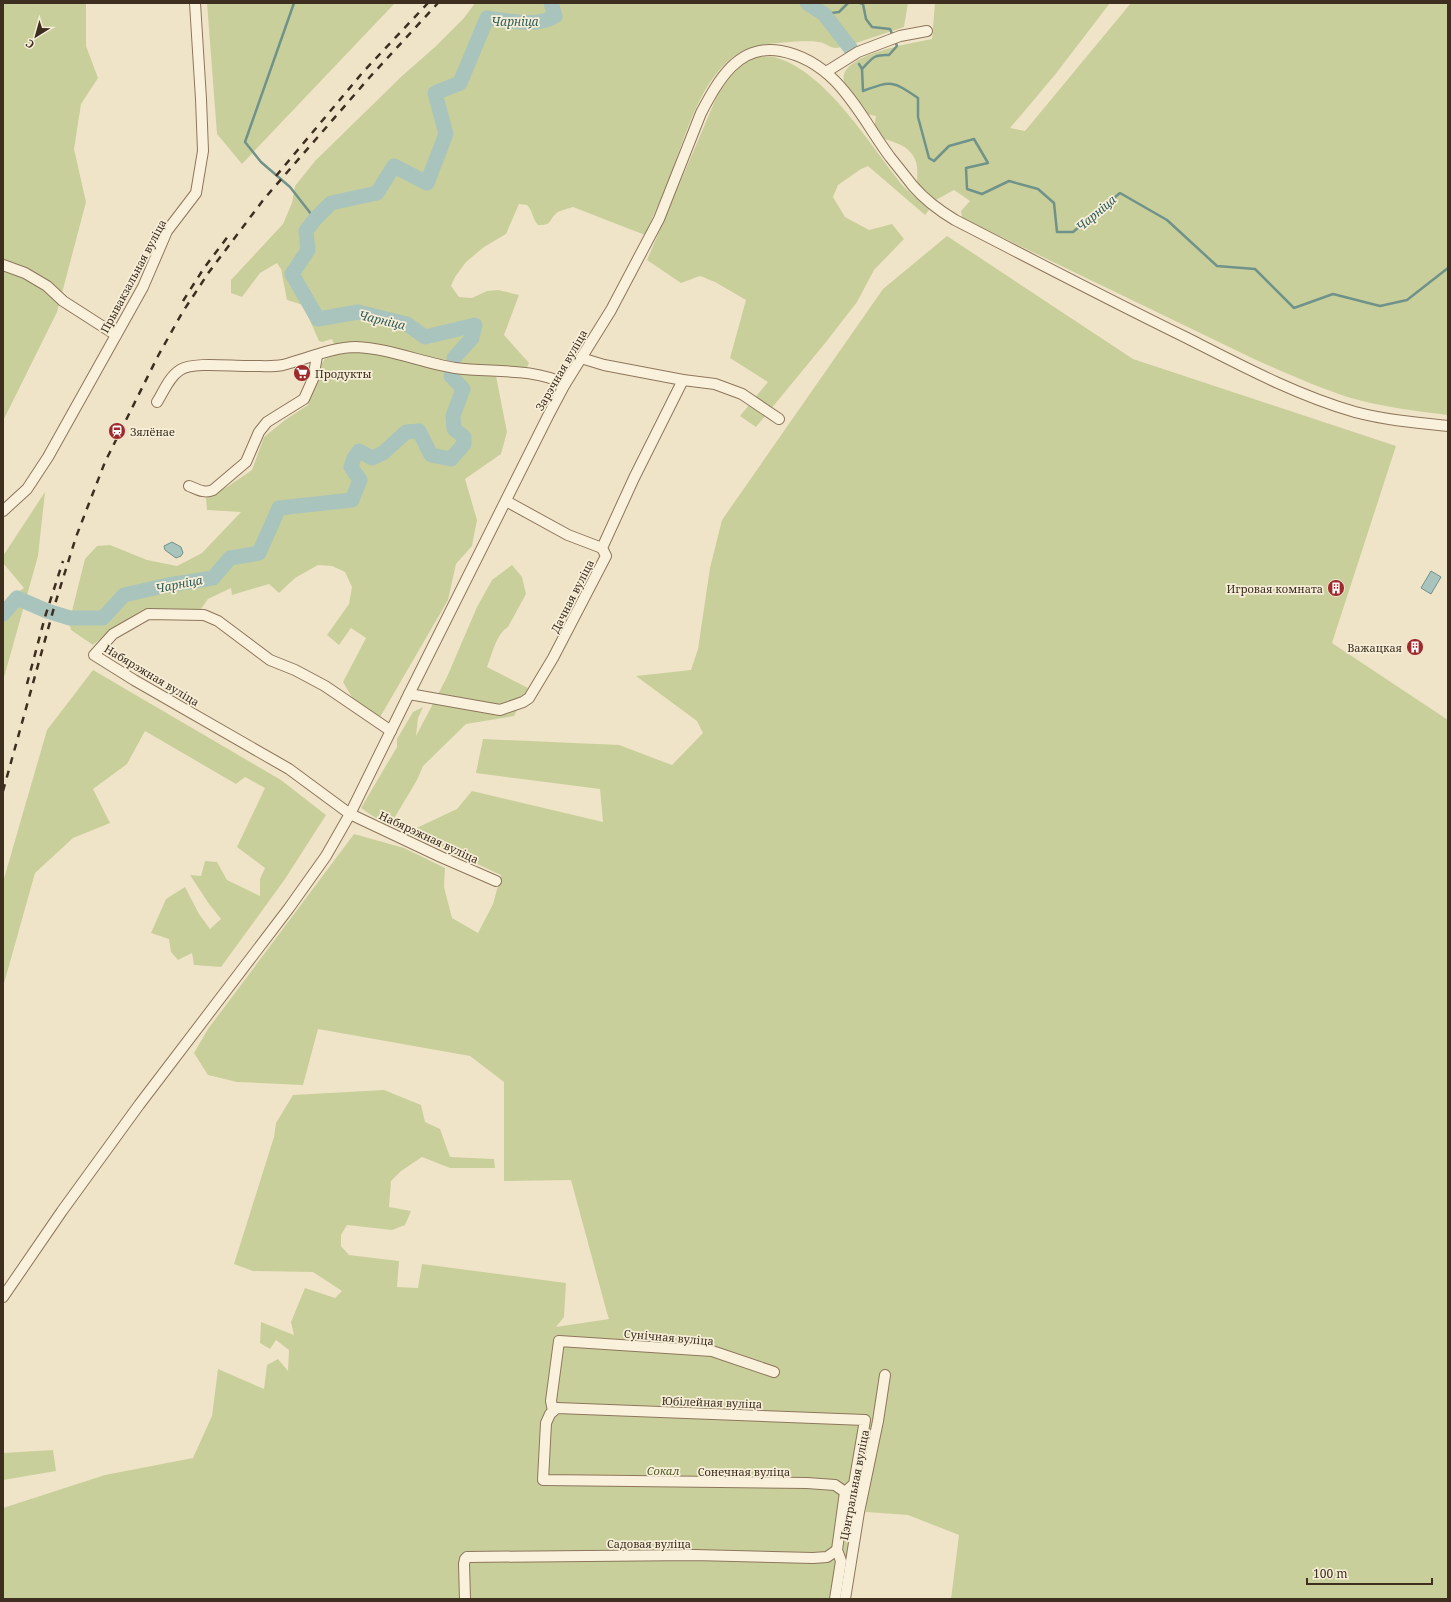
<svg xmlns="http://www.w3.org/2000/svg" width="1451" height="1602" viewBox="0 0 1451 1602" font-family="'Noto Serif',serif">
<rect width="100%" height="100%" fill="#f0e4c8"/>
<g fill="#c9cf9b">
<polygon points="3,3 86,3 86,46 98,78 81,104 74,149 86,202 57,312 3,421"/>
<polygon points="207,3 395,3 242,164 217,134"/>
<path d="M475,3H908L904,27L844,47C841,47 838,48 835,48C829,47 824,42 818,42C804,40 772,43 757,46C707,57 689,127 673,168C665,191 654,213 645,235L573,207C569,208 562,210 558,212C548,219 553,226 538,225C532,218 533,211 527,205L519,204L506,234L484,247L466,262L455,277L451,286L459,297L472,298L487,291L498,290L519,295L504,335L529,363L524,373L496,376L507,432L501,454L465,479L477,520L472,546L456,564L448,600L379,719L356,704L343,682L366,638L351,628L339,645L327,635L349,604L352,587L345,572L332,566L318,565L295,578L279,593L269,584L232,595L231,588L208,599L198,613L144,609L118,625L93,645L71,630L69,623L85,559L97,546L110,545L147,560L177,566L202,553L241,512L207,510L206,498L227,487L252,470L264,437L285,420L308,405L322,363L325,359L338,354L332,339L322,342L319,341L303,305L287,300L281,269L277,263L260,273L242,297L231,293V280L283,224L292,203L295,186L315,161L402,76L435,47L464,18Z"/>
<path d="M935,3H1110L1054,76L1010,128L1025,131L1131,3H1448V415C1416,411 1383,407 1351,398C1318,388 1286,373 1254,359L962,218L961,211L970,201L954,190L936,200L917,183C917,177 918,168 916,162C909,139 880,143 876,132C874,128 875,121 876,116L865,114C863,111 862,106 859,103C855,95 846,90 844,81C838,54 914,43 932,39Z"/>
<path d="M756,57C761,57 769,56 774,57C826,70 871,147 904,187C912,195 921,202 929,210L925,215L868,166L861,169L838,185L833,197L845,217L869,230L892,224L904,239L874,270L857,302L826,342L756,427L740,416L768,382L730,358L746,300L715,282L700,276L681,283L647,260L720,89C730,75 739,65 756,57Z"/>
<polygon points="947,236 1133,359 1396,446 1332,643 1448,720 1448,1599 951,1599 959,1535 908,1515 866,1512 868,1462 840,1599 3,1599 3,1508 105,1475 193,1458 212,1416 218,1369 264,1389 267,1365 278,1359 288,1371 289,1350 276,1340 270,1349 260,1343 261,1322 294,1335 291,1322 305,1288 335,1298 342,1291 313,1272 253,1271 234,1264 274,1137 276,1123 293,1095 384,1090 421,1105 425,1122 440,1129 450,1157 494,1159 495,1168 450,1168 422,1157 401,1171 391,1181 389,1207 411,1211 405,1225 392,1230 347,1225 341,1235 341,1246 349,1255 399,1261 397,1287 418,1288 422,1264 566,1283 564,1317 556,1327 609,1319 607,1313 571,1180 504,1181 504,1082 470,1056 318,1029 303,1085 237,1082 208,1075 194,1053 208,1029 354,834 404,848 445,868 444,887 452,918 478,933 493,904 501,875 408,832 457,809 472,791 603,822 600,789 476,773 483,739 619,745 672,765 703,733 697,721 636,676 691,670 698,649 710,568 722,520 883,289"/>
<polygon points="45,492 38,556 3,681 3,602 24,588 3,563 3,556"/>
<path d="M512,565L522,577L526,594L508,627C496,634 492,655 487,667L528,688L514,716L466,724L423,766L417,780L389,827L361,808L397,747V739L413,712L423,707L418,718L416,736L447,677L477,607L492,580Z"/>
<polygon points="93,670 281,780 326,815 285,879 221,967 194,965 192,953 178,960 171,952 169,939 151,933 166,899 185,887 199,914 210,929 221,919 209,904 190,875 201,876 205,861 217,862 227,880 260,896 260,879 265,868 237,847 265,788 245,777 236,784 145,731 127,764 93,789 110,823 73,838 35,873 3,987 3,882 47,730"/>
<polygon points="53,1450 56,1471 3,1480 3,1453"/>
</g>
<g fill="#a9c4bc" stroke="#6f938a">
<polygon points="172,542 181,547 183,553 181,556 176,558 165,550 164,546"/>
<polygon points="1431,571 1441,577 1431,594 1421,588"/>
</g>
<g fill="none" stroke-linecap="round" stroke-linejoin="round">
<g stroke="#6f938a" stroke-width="2.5">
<polyline points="294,3 245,142 261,162 290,187 315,219"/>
<polyline points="860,3 863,4 866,19 872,27 890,29 893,36"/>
<polyline points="824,14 839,12 848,3"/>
<path d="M859,64L862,69L863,91C892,80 893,81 918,98V117L929,158L934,161L949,146L974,139L988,163L966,168L967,189L982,194L1009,181L1038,189L1054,203L1057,232H1073L1120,193L1167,220L1217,266L1255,269L1294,308L1333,294L1380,306L1407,300L1448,268"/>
<path d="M862,69C872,59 873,54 889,55L897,46L895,41"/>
</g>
<g stroke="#a9c4bc" stroke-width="15">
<polyline points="807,3 824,14 851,49"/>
<path d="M454,358L472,338L475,325L425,337L407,324L358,312L318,319L292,274L308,250L306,231L315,219L331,203L377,193L394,166L427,183L446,134L435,93L460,83L487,18C508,20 536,28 555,16L551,3"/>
<polyline points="3,614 17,598 47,611 70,618 103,618 124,595 168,585 213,578 230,558 259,553 279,508 352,500 360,480 351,467 354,458 359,451 372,458 383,453 406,432 419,431 431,455 451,459 464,444 464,437 454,429 453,416 463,389 451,376"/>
</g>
<g stroke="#8d765c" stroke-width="12">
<g id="minor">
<polyline points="826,72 858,52 900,36 927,31"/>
<polyline points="3,265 25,273 47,286 63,301 116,335"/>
<polyline points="581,358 604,365 683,380 715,384 742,394 779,419"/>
<path d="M157,402C164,391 169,377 180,370C194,361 235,367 252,366C262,366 273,367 283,365C307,359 332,347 356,347C388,348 423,363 455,368C490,373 532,367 565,384"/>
<path d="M189,486C197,489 204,494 213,490L246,462L259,432L267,422L304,399L313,379L317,356"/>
<polyline points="506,501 568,535 602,548"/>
<polyline points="3,511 27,489 48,457 143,287 167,231 196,193 203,151 201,99 195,3"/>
<polyline points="409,694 500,710 523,702 529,698 553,658 606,556 602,548 634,478 683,380"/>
<polyline points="391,731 325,686 295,670 270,660 218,621 204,615 148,614 113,634 94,655 134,680 289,769 350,814 441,857 496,881"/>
<path d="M3,1297L62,1211L139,1105L289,908L326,856L350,814L409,694L548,416L565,384L611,310L659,219L701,113C718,81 738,43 781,51C838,62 859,115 890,157C898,167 906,177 913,186C925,200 940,211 955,220C1033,260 1109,300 1187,338C1242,366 1296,395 1355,412C1385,420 1418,423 1448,426"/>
<polyline points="553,1411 551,1401 559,1341 712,1351 774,1372"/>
<polyline points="465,1599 464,1564 465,1559 467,1557 694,1555 813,1558 827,1557 837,1550"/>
<polyline points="835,1599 841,1561 837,1550 845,1492 854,1484 865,1420 557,1408 550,1414 546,1423 543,1480 807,1483 835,1485 845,1492"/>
<polyline points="845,1599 859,1512 878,1421 885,1375"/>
</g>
</g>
<use href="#minor" stroke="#faf1dc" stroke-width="10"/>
<g stroke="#3d2e20" stroke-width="2.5" stroke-dasharray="7 7" stroke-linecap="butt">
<polyline points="276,176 363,72 428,3"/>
<polyline points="183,301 204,268 229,235"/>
<polyline points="27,684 45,617 63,561"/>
<polyline points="3,791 55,604 76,537 105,462 158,356 182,313 209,272 264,199 369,78 438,3"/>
</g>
</g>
<defs>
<g id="supermarket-disc" transform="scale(0.9)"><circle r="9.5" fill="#9e2a2b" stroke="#f7eed8"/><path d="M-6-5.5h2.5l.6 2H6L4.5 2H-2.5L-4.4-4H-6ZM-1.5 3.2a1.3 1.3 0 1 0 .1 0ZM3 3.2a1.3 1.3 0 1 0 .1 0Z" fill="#fff"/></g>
<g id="station-disc" transform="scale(0.9)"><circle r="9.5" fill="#9e2a2b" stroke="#f7eed8"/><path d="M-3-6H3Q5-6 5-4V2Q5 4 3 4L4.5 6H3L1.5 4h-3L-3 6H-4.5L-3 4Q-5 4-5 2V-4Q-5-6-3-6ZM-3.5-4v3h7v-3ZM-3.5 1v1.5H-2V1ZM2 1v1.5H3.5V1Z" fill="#fff"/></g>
<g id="building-disc" transform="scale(0.9)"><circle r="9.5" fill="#9e2a2b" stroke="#f7eed8"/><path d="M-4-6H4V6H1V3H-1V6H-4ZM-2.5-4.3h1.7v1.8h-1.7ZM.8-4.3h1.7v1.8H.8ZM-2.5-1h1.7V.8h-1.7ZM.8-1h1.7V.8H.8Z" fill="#fff"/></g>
</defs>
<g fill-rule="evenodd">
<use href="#supermarket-disc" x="302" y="373"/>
<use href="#station-disc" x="117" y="431"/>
<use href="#building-disc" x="1336" y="588"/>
<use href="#building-disc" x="1415" y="647"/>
</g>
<g text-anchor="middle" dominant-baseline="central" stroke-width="3.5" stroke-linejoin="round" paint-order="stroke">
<g font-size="11" fill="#3d2e20" stroke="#f7eed8">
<text transform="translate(133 276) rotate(-62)">Прывакзальная вуліца</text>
<text transform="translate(561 370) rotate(-60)">Зарэчная вуліца</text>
<text transform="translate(572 596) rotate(-63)">Дачная вуліца</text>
<text transform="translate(152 675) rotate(31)">Набярэжная вуліца</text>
<text transform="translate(429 837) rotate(25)">Набярэжная вуліца</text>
<text transform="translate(669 1337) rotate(5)">Сунічная вуліца</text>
<text transform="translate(712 1402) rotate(2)">Юбілейная вуліца</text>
<text x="744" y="1471">Сонечная вуліца</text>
<text transform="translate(854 1485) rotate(-79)">Цэнтральная вуліца</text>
<text x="649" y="1543">Садовая вуліца</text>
</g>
<g font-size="11" fill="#3d2e20" stroke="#f7eed8" text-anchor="start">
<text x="315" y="373">Продукты</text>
<text x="130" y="431">Зялёнае</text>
<text x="1323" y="588" text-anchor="end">Игровая комната</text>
<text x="1402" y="647" text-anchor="end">Важацкая</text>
</g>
<g font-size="11" font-style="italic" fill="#4d5a26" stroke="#f7eed8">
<text x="663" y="1470">Сокал</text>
</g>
<g font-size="12" font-style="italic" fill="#2f5d5a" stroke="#f7eed8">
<text x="515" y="21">Чарніца</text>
<text transform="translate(1096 213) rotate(-40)">Чарніца</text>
<text transform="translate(382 320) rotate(13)">Чарніца</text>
<text transform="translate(179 584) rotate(-11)">Чарніца</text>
</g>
</g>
<rect width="1451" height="1602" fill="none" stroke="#3d2e20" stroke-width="8"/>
<g transform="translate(36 36) rotate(217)" stroke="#f7eed8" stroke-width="3" paint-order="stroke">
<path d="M0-3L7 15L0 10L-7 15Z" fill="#3d2e20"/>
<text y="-6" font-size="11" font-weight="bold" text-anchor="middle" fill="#3d2e20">С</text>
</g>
<path d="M1307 1578v6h125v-6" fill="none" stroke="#3d2e20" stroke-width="2"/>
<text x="1313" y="1578" font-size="12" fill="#3d2e20" stroke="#f7eed8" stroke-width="3" paint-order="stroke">100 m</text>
</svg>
